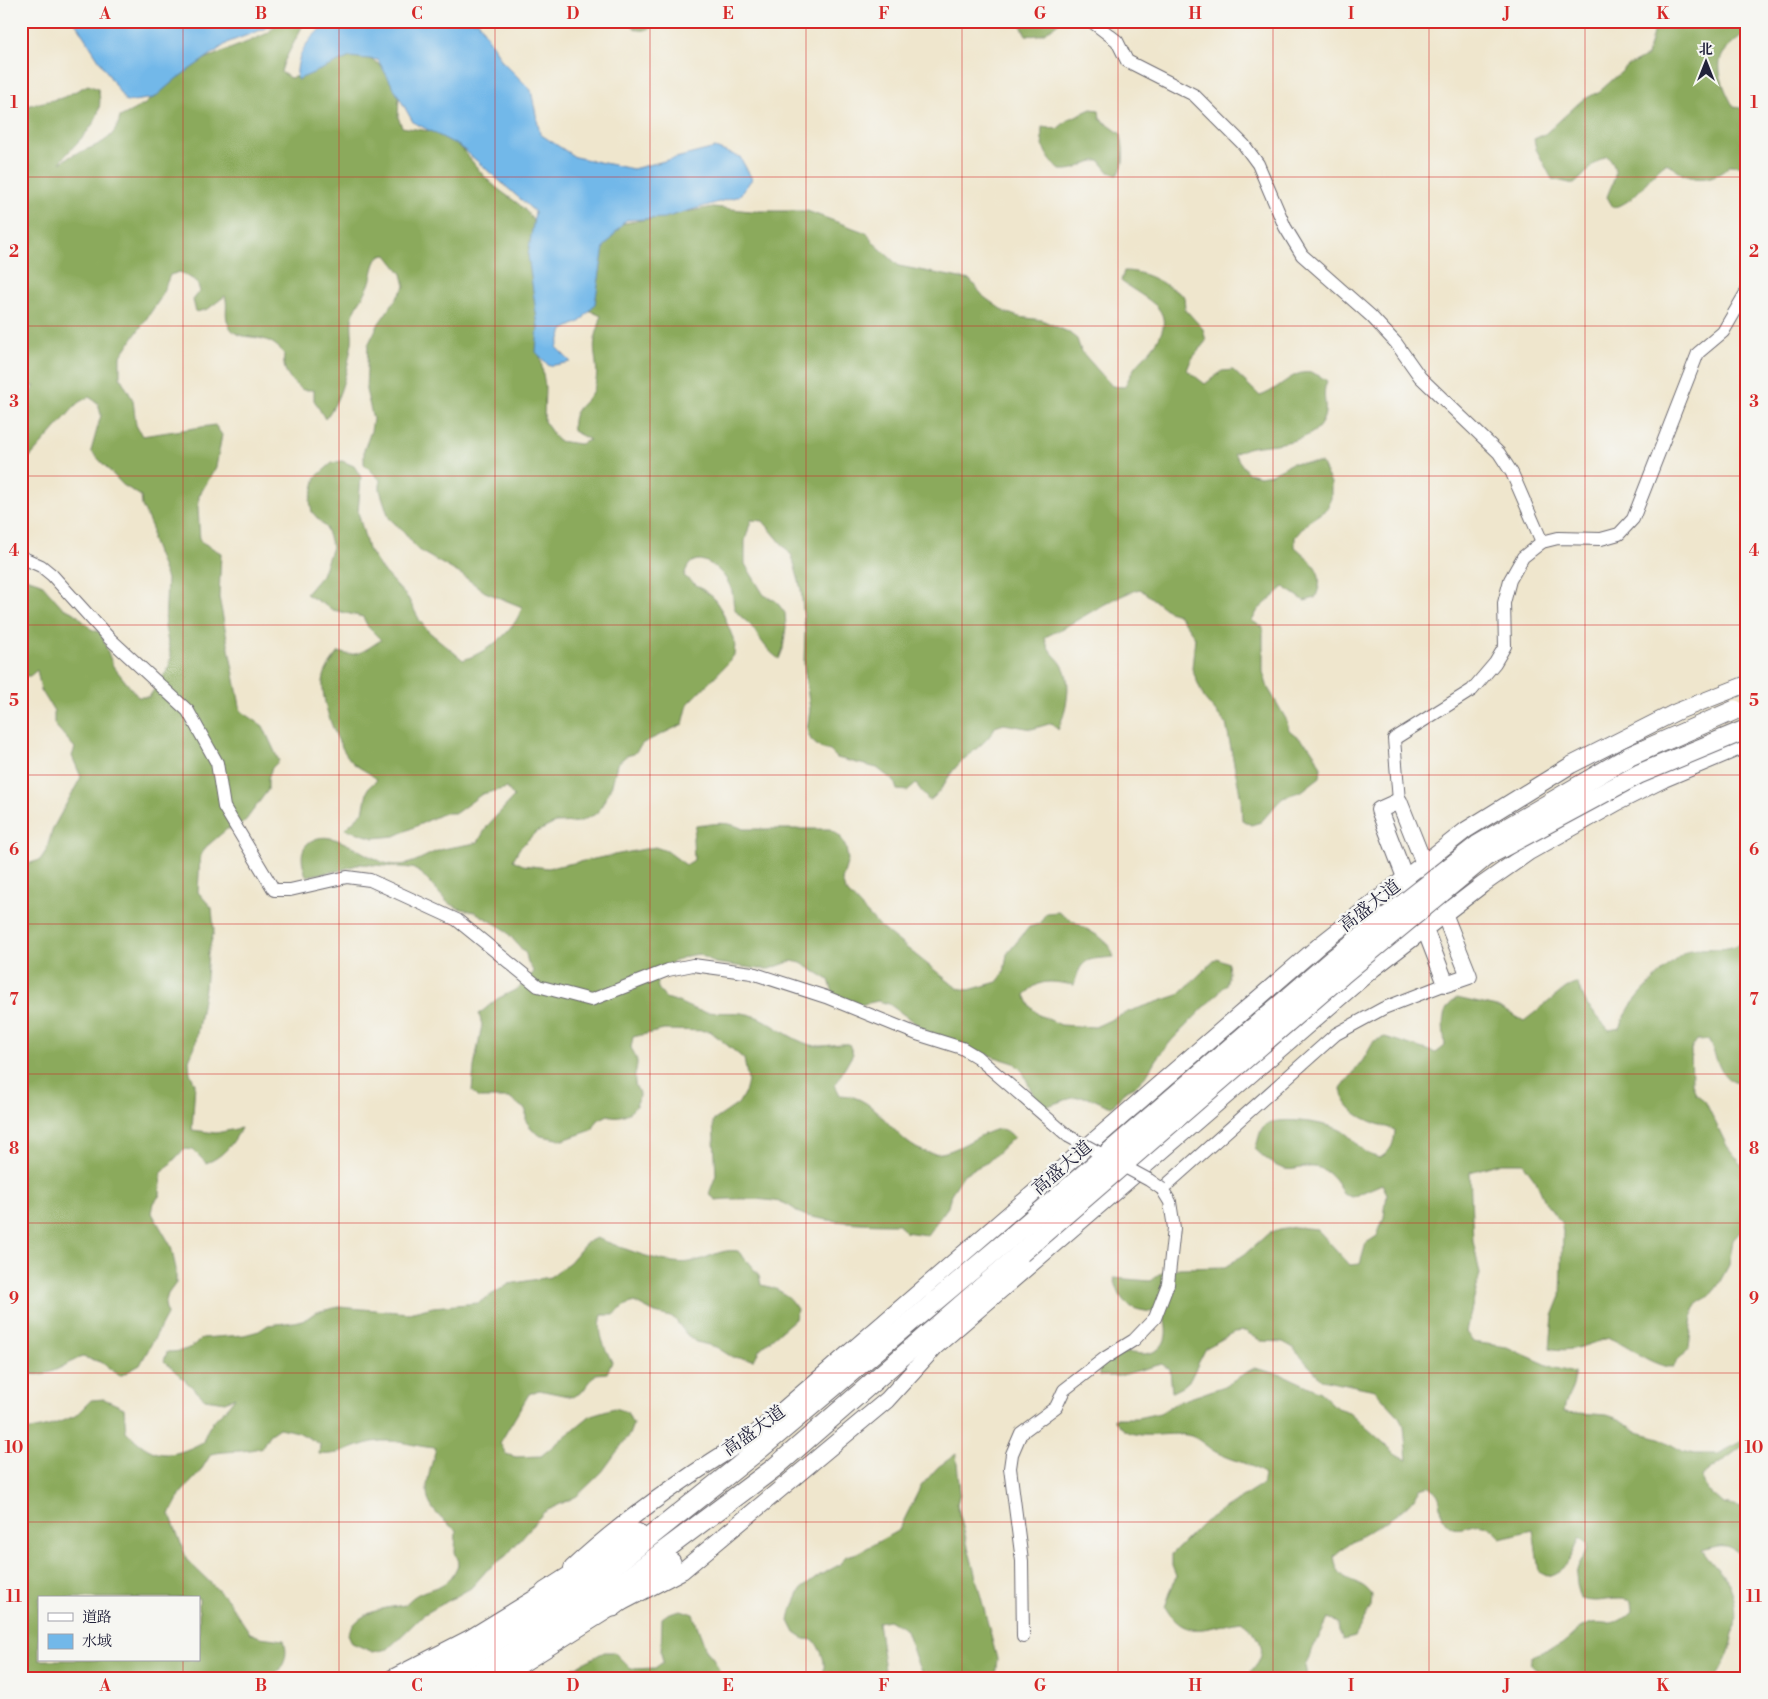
<svg xmlns="http://www.w3.org/2000/svg" width="1768" height="1699" viewBox="0 0 1768 1699" font-family="'Libre Bodoni','Noto Serif SC',serif">
<rect width="100%" height="100%" fill="#f6f6f2"/>
<filter id="ink" filterUnits="userSpaceOnUse"><feTurbulence type="fractalNoise" baseFrequency=".02" numOctaves="2"/><feDisplacementMap in="SourceGraphic" scale="10" xChannelSelector="R" yChannelSelector="G"/><feConvolveMatrix kernelMatrix="1 2 1 2 8 2 1 2 1" color-interpolation-filters="sRGB"/></filter>
<filter id="wash" filterUnits="userSpaceOnUse"><feTurbulence type="fractalNoise" baseFrequency=".0096" numOctaves="4" result="noise"/><feDisplacementMap in="SourceGraphic" scale="20" xChannelSelector="R" yChannelSelector="G"/><feGaussianBlur stdDeviation="1.12" result="paint"/><feColorMatrix in="noise" values="0 0 0 0 0 0 0 0 0 0 0 0 0 0 0 0 0 1.4 0 .05"/><feComposite in="paint" operator="in"/></filter>
<g filter="url(#wash)">
<rect width="100%" height="100%" fill="#efe6cd"/>
<g fill="#8baa5c" stroke="#56664c" fill-rule="evenodd">
<path d="M279,21H305L284,62L281,72L290,78L314,72L333,56L367,57L382,66L399,94L398,117L402,127C417,130 441,130 454,141C466,151 475,167 486,178C511,204 531,201 541,243L538,342L545,386L544,421L558,441L580,444L590,440L573,431C570,404 588,407 595,385C600,368 592,354 595,339C597,331 600,324 601,316L582,307L566,291L620,224L713,207L750,211H807L867,233L874,243L899,266L970,280L984,297L1005,312L1019,317L1042,320L1068,332L1077,339L1081,351L1112,386L1124,387C1128,381 1131,373 1135,367C1148,352 1175,329 1158,308C1149,298 1132,290 1121,281L1124,271C1147,271 1164,284 1184,296L1185,309L1203,329L1206,341L1191,360L1187,370L1205,384L1222,371L1233,370L1260,396C1285,388 1298,358 1327,381C1320,397 1330,407 1322,422C1312,443 1271,444 1252,447C1245,448 1239,452 1234,454L1248,473L1260,476L1271,474L1292,463H1321L1331,483V498L1327,509L1309,521L1295,537V547C1313,562 1327,574 1315,598L1305,601L1284,587L1258,610L1252,621L1263,627V672L1268,688L1286,719L1289,730L1309,746L1315,755L1321,767L1320,777L1302,791L1283,797L1261,822L1251,825L1242,820L1241,799L1226,724L1204,698L1192,669L1195,637L1178,614L1168,611L1140,589C1106,599 1077,623 1045,637C1047,650 1053,653 1061,663C1074,682 1066,711 1058,730L1052,723L1032,729L1004,724L995,727C988,743 970,752 958,765C946,777 943,792 929,801L916,784L908,791L897,790L894,781L877,768L837,758L830,751L820,748L811,740L807,730L810,710L804,665L805,631L801,589L792,556L763,521L751,520L745,541V564L764,595L776,601L785,613L786,627L783,649L779,659C766,650 761,640 752,627C747,621 740,617 736,611C732,604 734,599 732,592C729,578 712,560 698,560C689,561 686,569 684,576L713,597L722,611L735,643L734,655L728,663L688,704L683,724L643,743L634,754L626,756L617,764L612,785L598,813L579,822L555,823L535,833L519,849L513,860L523,865L548,868L655,847L667,851L686,865L694,860L693,838L696,826C714,824 726,820 743,829H830L840,836L846,848L848,860L842,880L845,890L877,924L957,988L969,990L997,982L1004,973L1007,954L1029,927L1039,924L1046,913L1058,912L1100,937L1109,945L1114,957C1089,960 1082,955 1074,985C1053,982 1040,977 1025,995L1030,1006L1039,1015L1061,1025L1095,1027L1130,1011L1178,995L1217,958L1228,963L1229,973L1226,985L1172,1040L1156,1059L1146,1076L1137,1085L1125,1091L1112,1107C1103,1105 1098,1100 1089,1098C1076,1094 1058,1103 1045,1107L1036,1101L1023,1072L1014,1063L954,1044L929,1033L889,1004L878,1001L845,1008L836,1002L829,980L801,963L792,961L769,969H759L715,963L699,954L687,956L675,961L656,976L658,988L665,998C678,1000 688,1008 700,1011C719,1015 739,1009 757,1017C776,1025 791,1040 811,1045C823,1048 837,1043 849,1044L853,1054L835,1085L840,1095C881,1095 893,1146 930,1153C956,1158 987,1124 1005,1130C1008,1131 1012,1135 1014,1137L988,1162L964,1174L951,1194L948,1207L927,1235L905,1232L899,1224C869,1224 837,1223 807,1216C799,1214 795,1209 788,1205C776,1198 731,1198 716,1200L709,1194L716,1175L713,1121L738,1104L745,1092L748,1081L744,1059L710,1031L664,1030L633,1037L631,1048C643,1066 633,1068 635,1083C635,1087 639,1090 639,1094C639,1111 622,1120 608,1115L598,1120L592,1130L563,1140L541,1136L532,1130L526,1121V1110L509,1098H478L472,1091L474,1067L482,1025L479,1014L497,999L519,988L534,972L528,963L526,954L504,929L475,912L458,908L447,902L421,873L412,868L360,864L338,871L306,876C302,863 298,849 311,841C336,825 371,866 397,865C414,865 425,855 440,850C453,846 466,846 478,842L488,825L514,797L507,788L482,794L456,813H444L395,836L374,838L345,829L363,812L368,788L377,780C370,772 359,769 352,762C338,747 321,703 323,682C324,670 332,661 339,652C357,659 366,649 381,640L368,627L363,617L333,610L306,594L322,575L332,547L326,528L312,512L310,501L316,477L332,463L342,461L354,466L361,477L358,512L368,549L382,570L408,598L420,621L428,631L463,660C487,652 515,632 522,607L485,592L462,575L418,550L405,533L389,518L380,490V480L364,464V450L371,431L373,419L366,390L368,345L379,323L405,286L402,274L387,255L379,256C372,266 373,275 369,285C364,297 354,307 352,320C351,328 353,336 352,343C347,369 342,399 325,419L314,400V390H303C289,381 282,371 284,354C264,325 234,349 227,320C225,312 228,304 225,296L208,309L196,312L193,300L200,291L196,281L180,272L170,275L160,299L120,357V377L133,400L136,425L142,436L215,425L222,435L216,467L199,496L198,508L200,541L221,553L219,597L241,711L263,726L279,761L272,768L268,778V790L246,820L237,828L227,829L206,847L200,857L198,892L212,908L214,931L208,954L205,988L195,1046L189,1060L190,1073L195,1084L192,1130L216,1133L241,1128C234,1143 222,1158 206,1163L193,1150L184,1149L161,1174L160,1195L154,1203L152,1213L171,1246L176,1269V1283L168,1294L165,1304L167,1315L140,1365L120,1376L101,1362L82,1357C64,1364 51,1377 31,1374L30,1364L21,1353V866L40,860L46,851L53,828L81,777L72,756L75,748L54,724V711L41,690L37,670L30,676H21V576L41,583L63,608L75,613L91,629L101,633L113,666L138,697H149L168,669L171,658L165,627L167,579L152,540V528L142,506L141,496L123,485L91,451L101,415L98,403L89,397L79,402L31,456L21,462L30,445L31,435C16,413 18,407 35,386L21,387V107L62,98L88,85L98,89C108,123 75,140 60,163C81,146 114,149 120,117L145,104L187,66L250,41L268,33Z"/>
<path d="M629,21H666C652,26 639,39 629,21Z"/>
<path d="M1061,21C1049,30 1042,38 1026,35L1019,22Z"/>
<path d="M1656,21H1747V32C1739,39 1725,48 1721,58C1716,72 1727,96 1734,107L1747,109V166L1730,165C1719,178 1698,183 1682,174C1676,170 1673,166 1666,163C1647,176 1636,204 1613,207L1607,197C1613,179 1622,173 1607,156C1593,162 1586,175 1574,184L1552,179L1536,149L1534,139L1545,134L1581,101L1600,91L1628,66L1647,56Z"/>
<path d="M1091,109L1099,110L1100,119L1121,134C1123,148 1127,164 1117,175L1109,172L1100,161C1085,159 1081,172 1060,170C1046,158 1040,145 1042,127L1057,129L1069,119Z"/>
<path d="M1747,940V1084C1718,1084 1720,1061 1708,1040H1697L1691,1049L1692,1083L1696,1094L1705,1101L1727,1146L1747,1171V1229L1740,1232L1733,1240L1729,1265L1717,1287L1710,1296L1699,1302L1694,1310L1689,1347L1673,1367C1652,1367 1629,1346 1609,1338C1589,1343 1571,1354 1550,1348L1553,1316L1561,1296L1563,1232L1561,1222L1546,1204L1536,1181L1523,1163H1501L1470,1172L1473,1241L1480,1274L1466,1332L1473,1342L1507,1347L1552,1367L1574,1373C1576,1391 1565,1395 1564,1412L1607,1415L1619,1419L1638,1432L1660,1438L1682,1451L1695,1454H1718L1747,1439V1443L1701,1477L1707,1489L1724,1504L1747,1509V1561C1729,1543 1726,1543 1702,1550C1709,1561 1720,1570 1727,1581C1744,1611 1734,1650 1716,1678H1545L1531,1665L1533,1656C1542,1651 1553,1650 1562,1644C1569,1639 1575,1631 1583,1627C1603,1615 1609,1634 1632,1611L1631,1601C1614,1595 1600,1605 1581,1599C1578,1589 1574,1577 1578,1567C1582,1558 1586,1554 1587,1544L1580,1537C1573,1555 1567,1571 1547,1576L1539,1572L1533,1530L1501,1538C1477,1509 1465,1538 1448,1525C1439,1518 1443,1505 1438,1495C1436,1492 1433,1489 1430,1486L1420,1489C1401,1522 1360,1530 1334,1556C1338,1587 1359,1575 1372,1595L1371,1607L1355,1637L1343,1640L1339,1631L1338,1623L1328,1619L1305,1665L1307,1678H1249C1251,1670 1256,1667 1259,1661C1267,1644 1254,1630 1241,1621C1208,1626 1186,1643 1165,1607L1176,1576L1172,1566V1554L1204,1522L1262,1485L1264,1474C1253,1464 1234,1461 1220,1454C1209,1450 1202,1440 1191,1436C1166,1429 1128,1447 1114,1418H1137L1160,1413L1178,1402L1222,1387L1254,1368L1286,1376L1320,1392L1337,1408L1349,1412L1396,1454L1407,1460L1404,1426L1398,1415L1375,1390L1321,1379L1292,1347L1283,1342L1261,1341L1245,1331L1235,1332L1206,1348L1190,1380L1182,1387L1172,1392L1170,1370L1162,1364L1119,1376H1099V1364C1106,1361 1116,1353 1124,1353C1130,1352 1137,1354 1144,1354C1168,1352 1170,1331 1162,1313C1132,1310 1122,1309 1114,1278L1150,1281L1159,1274L1179,1268L1225,1267L1245,1254L1270,1232L1295,1227L1317,1229L1350,1265L1360,1264L1366,1243L1377,1236L1384,1217L1387,1194L1382,1184L1352,1197L1343,1194C1337,1180 1326,1165 1308,1167C1300,1167 1293,1171 1285,1169C1273,1166 1264,1157 1255,1149C1258,1143 1259,1132 1263,1127C1272,1114 1330,1123 1342,1131C1358,1141 1359,1153 1380,1158C1392,1150 1394,1144 1395,1130C1373,1122 1346,1117 1341,1089L1363,1060L1374,1041L1385,1037L1436,1053L1445,1046C1443,1026 1439,1010 1457,998L1501,1008L1524,1021L1566,988L1577,983L1587,1005L1609,1030L1620,1028C1623,1021 1626,1014 1630,1007C1637,996 1680,951 1691,950C1716,946 1723,954 1747,940Z"/>
<path d="M596,1238C622,1247 663,1266 690,1262C707,1260 720,1248 738,1251L759,1275L761,1285C779,1288 787,1294 797,1309L795,1319L760,1349L754,1360L732,1357L716,1347L697,1342L687,1335L674,1318L655,1313L634,1302L624,1306L614,1315H602C597,1333 604,1346 612,1362L607,1373L596,1374L582,1392L573,1397L539,1390L529,1394L500,1443L506,1454L516,1457L541,1456L591,1415L614,1408L627,1412L633,1424L629,1435L602,1472L577,1496L544,1512L506,1556L487,1570L471,1588L423,1615L388,1649L373,1652L352,1643L348,1634C357,1612 383,1608 405,1605C425,1581 447,1597 459,1562L455,1552L456,1530C417,1503 425,1489 436,1448C417,1447 400,1440 382,1441C357,1442 343,1457 319,1454L320,1444L298,1432L279,1428L269,1435L262,1447C245,1453 228,1450 211,1454L200,1472L181,1493L170,1514L187,1560L227,1599L250,1633L260,1637L284,1640C289,1658 284,1669 268,1678H31L21,1669V1432L49,1426L75,1416L91,1400L104,1399L124,1408L126,1431C153,1459 169,1460 203,1442C210,1417 222,1417 235,1397L225,1402L205,1399L164,1361L167,1352C182,1352 192,1349 202,1338L244,1335L259,1331L268,1325L294,1322L306,1319L316,1312L339,1307L409,1313L433,1307L478,1303L509,1284L550,1277L570,1262L586,1243ZM39,1598H199V1660H39Z"/>
<path d="M956,1454L960,1492L957,1504L997,1659L995,1678H925L918,1665L906,1630L889,1620L878,1622L886,1678H821C828,1664 822,1652 814,1640L804,1639L795,1633L789,1621L791,1611L801,1589L820,1575L839,1565L846,1556L858,1553L899,1530L921,1486L938,1467Z"/>
<polygon points="681,1610 693,1614 706,1650 713,1658 723,1678 539,1678 572,1669 604,1652 614,1652 631,1669 655,1668 663,1662 661,1653 662,1618 669,1613"/>
</g>
<g fill="#72b8e9" stroke="#4a6d92">
<polygon points="74,21 285,21 229,42 176,79 154,98 126,102"/>
<path d="M323,21H478L502,61L531,90L540,134L575,157L633,169L715,148L740,157L752,179L739,196L664,218L626,220L604,247L595,304L581,321L563,330L557,348L571,362L549,366L536,352L538,327L528,255L535,212L461,147L413,122L378,60L350,57L297,80C296,66 299,53 309,41C314,34 322,30 323,21Z"/>
</g>
</g>
<g filter="url(#ink)">
<g fill="none" stroke-linecap="round" stroke-linejoin="round">
<g stroke="#6a676e" stroke-width="14">
<g id="minor">
<polyline points="1091,21 1117,41 1127,61 1194,95 1244,145 1258,164 1285,227 1302,255 1371,316 1396,343 1420,377 1499,453 1512,473 1542,542"/>
<polyline points="21,557 41,566 52,575 109,638 188,711 217,763 224,807 274,890 290,890 347,877 370,880 457,920 538,986 591,1000 668,970 693,965 752,973 826,997 917,1034 962,1048 977,1057 1068,1136"/>
<polyline points="1399,801 1394,739 1472,690 1495,663 1505,646 1504,603 1510,580 1523,557 1542,542 1558,538 1601,539 1619,534 1633,519 1698,353 1723,332 1747,291"/>
<polyline points="1023,1637 1022,1561 1010,1468 1012,1454 1021,1433 1056,1407 1064,1390 1105,1358 1134,1340 1155,1318 1168,1284 1174,1228 1170,1202 1162,1189 1336,1034 1384,1008 1446,984"/>
</g>
</g>
<g stroke="#6a676e" stroke-width="18">
<g id="major">
<polygon points="1399,801 1469,976 1446,984 1379,810"/>
<path d="M572,1568C627,1517 691,1473 754,1435L1321,944L1466,830L1571,765L1676,712L1747,684"/>
<polyline points="392,1678 470,1638 545,1592 554,1585"/>
<polyline points="500,1678 613,1607 682,1571 887,1400 935,1347 1374,968 1482,885 1529,852 1618,802 1664,779 1747,744"/>
</g>
</g>
<g stroke="#6a676e" stroke-width="21">
<g id="highway">
<polyline points="545,1592 637,1533"/>
<polyline points="613,1607 671,1562"/>
<polyline points="427,1678 479,1652 607,1571 760,1449 1010,1238"/>
<polyline points="468,1678 488,1668 617,1586 774,1468 1021,1253"/>
</g>
</g>
<use href="#minor" stroke="#fff" stroke-width="12"/>
<use href="#major" stroke="#fff" stroke-width="16"/>
<use href="#highway" stroke="#fff" stroke-width="19"/>
<g stroke="#6a676e" stroke-width="14" stroke-linecap="butt">
<polyline id="minor-bridge" points="1068,1136 1149,1180 1162,1189"/>
</g>
<g stroke="#6a676e" stroke-width="21" stroke-linecap="butt">
<g id="highway-bridge">
<polyline points="1010,1238 1332,960 1478,845 1630,756 1735,710"/>
<polyline points="1021,1253 1342,975 1485,857 1639,774 1745,730"/>
</g>
</g>
<use href="#minor-bridge" stroke="#fff" stroke-width="12"/>
<use href="#highway-bridge" stroke="#fff" stroke-width="19"/>
</g>
</g>
<path fill="none" stroke="#d62828" stroke-width="1" stroke-opacity="0.55" d="M183,21V1598M339,21V1678M495,21V1678M650,21V1678M806,21V1678M962,21V1678M1118,21V1678M1273,21V1678M1429,21V1678M1585,21V1678M21,177H1747M21,326H1747M21,476H1747M21,625H1747M21,775H1747M21,924H1747M21,1074H1747M21,1223H1747M21,1373H1747M21,1522H1747M183,1660V1678"/>
<g text-anchor="middle" dominant-baseline="central" stroke-width="5" stroke-linejoin="round" paint-order="stroke">
<g font-size="18" fill="#22223b" stroke="#f6f6f2">
<text transform="translate(1370 906) rotate(-38)">高盛大道</text>
<text transform="translate(1062 1168) rotate(-41)">高盛大道</text>
<text transform="translate(754 1431) rotate(-36)">高盛大道</text>
</g>
</g>
<rect width="1768" height="1699" fill="none" stroke="#f6f6f2" stroke-width="55"/>
<rect x="38" y="1596" width="162" height="65" fill="#f6f6f2" stroke="#a1a1a9"/>
<rect x="48" y="1613" width="25" height="8" fill="#ffffff" stroke="#a1a1a9"/>
<text x="82" y="1622" font-size="15" fill="#22223b">道路</text>
<rect x="48" y="1634" width="25" height="15" fill="#72b8e9" stroke="#a1a1a9"/>
<text x="82" y="1646" font-size="15" fill="#22223b">水域</text>
<g transform="translate(1706 62)" stroke="#f6f6f2" stroke-width="4" paint-order="stroke">
<path d="M0-4L9 19L0 12L-9 19Z" fill="#22223b"/>
<text y="-8" font-size="14" font-weight="bold" text-anchor="middle" fill="#22223b">北</text>
</g>
<rect x="28" y="28" width="1712" height="1644" fill="none" stroke="#d62828" stroke-width="2"/>
<g font-size="16" text-anchor="middle" font-weight="bold" fill="#d62828">
<text x="105" y="19">A</text>
<text x="261" y="19">B</text>
<text x="417" y="19">C</text>
<text x="573" y="19">D</text>
<text x="728" y="19">E</text>
<text x="884" y="19">F</text>
<text x="1040" y="19">G</text>
<text x="1195" y="19">H</text>
<text x="1351" y="19">I</text>
<text x="1507" y="19">J</text>
<text x="1663" y="19">K</text>
<text x="14" y="108">1</text>
<text x="1754" y="108">1</text>
<text x="14" y="257">2</text>
<text x="1754" y="257">2</text>
<text x="14" y="407">3</text>
<text x="1754" y="407">3</text>
<text x="14" y="556">4</text>
<text x="1754" y="556">4</text>
<text x="14" y="706">5</text>
<text x="1754" y="706">5</text>
<text x="14" y="855">6</text>
<text x="1754" y="855">6</text>
<text x="14" y="1005">7</text>
<text x="1754" y="1005">7</text>
<text x="14" y="1154">8</text>
<text x="1754" y="1154">8</text>
<text x="14" y="1304">9</text>
<text x="1754" y="1304">9</text>
<text x="14" y="1453">10</text>
<text x="1754" y="1453">10</text>
<text x="14" y="1602">11</text>
<text x="1754" y="1602">11</text>
<text x="105" y="1691">A</text>
<text x="261" y="1691">B</text>
<text x="417" y="1691">C</text>
<text x="573" y="1691">D</text>
<text x="728" y="1691">E</text>
<text x="884" y="1691">F</text>
<text x="1040" y="1691">G</text>
<text x="1195" y="1691">H</text>
<text x="1351" y="1691">I</text>
<text x="1507" y="1691">J</text>
<text x="1663" y="1691">K</text>
</g>
</svg>
